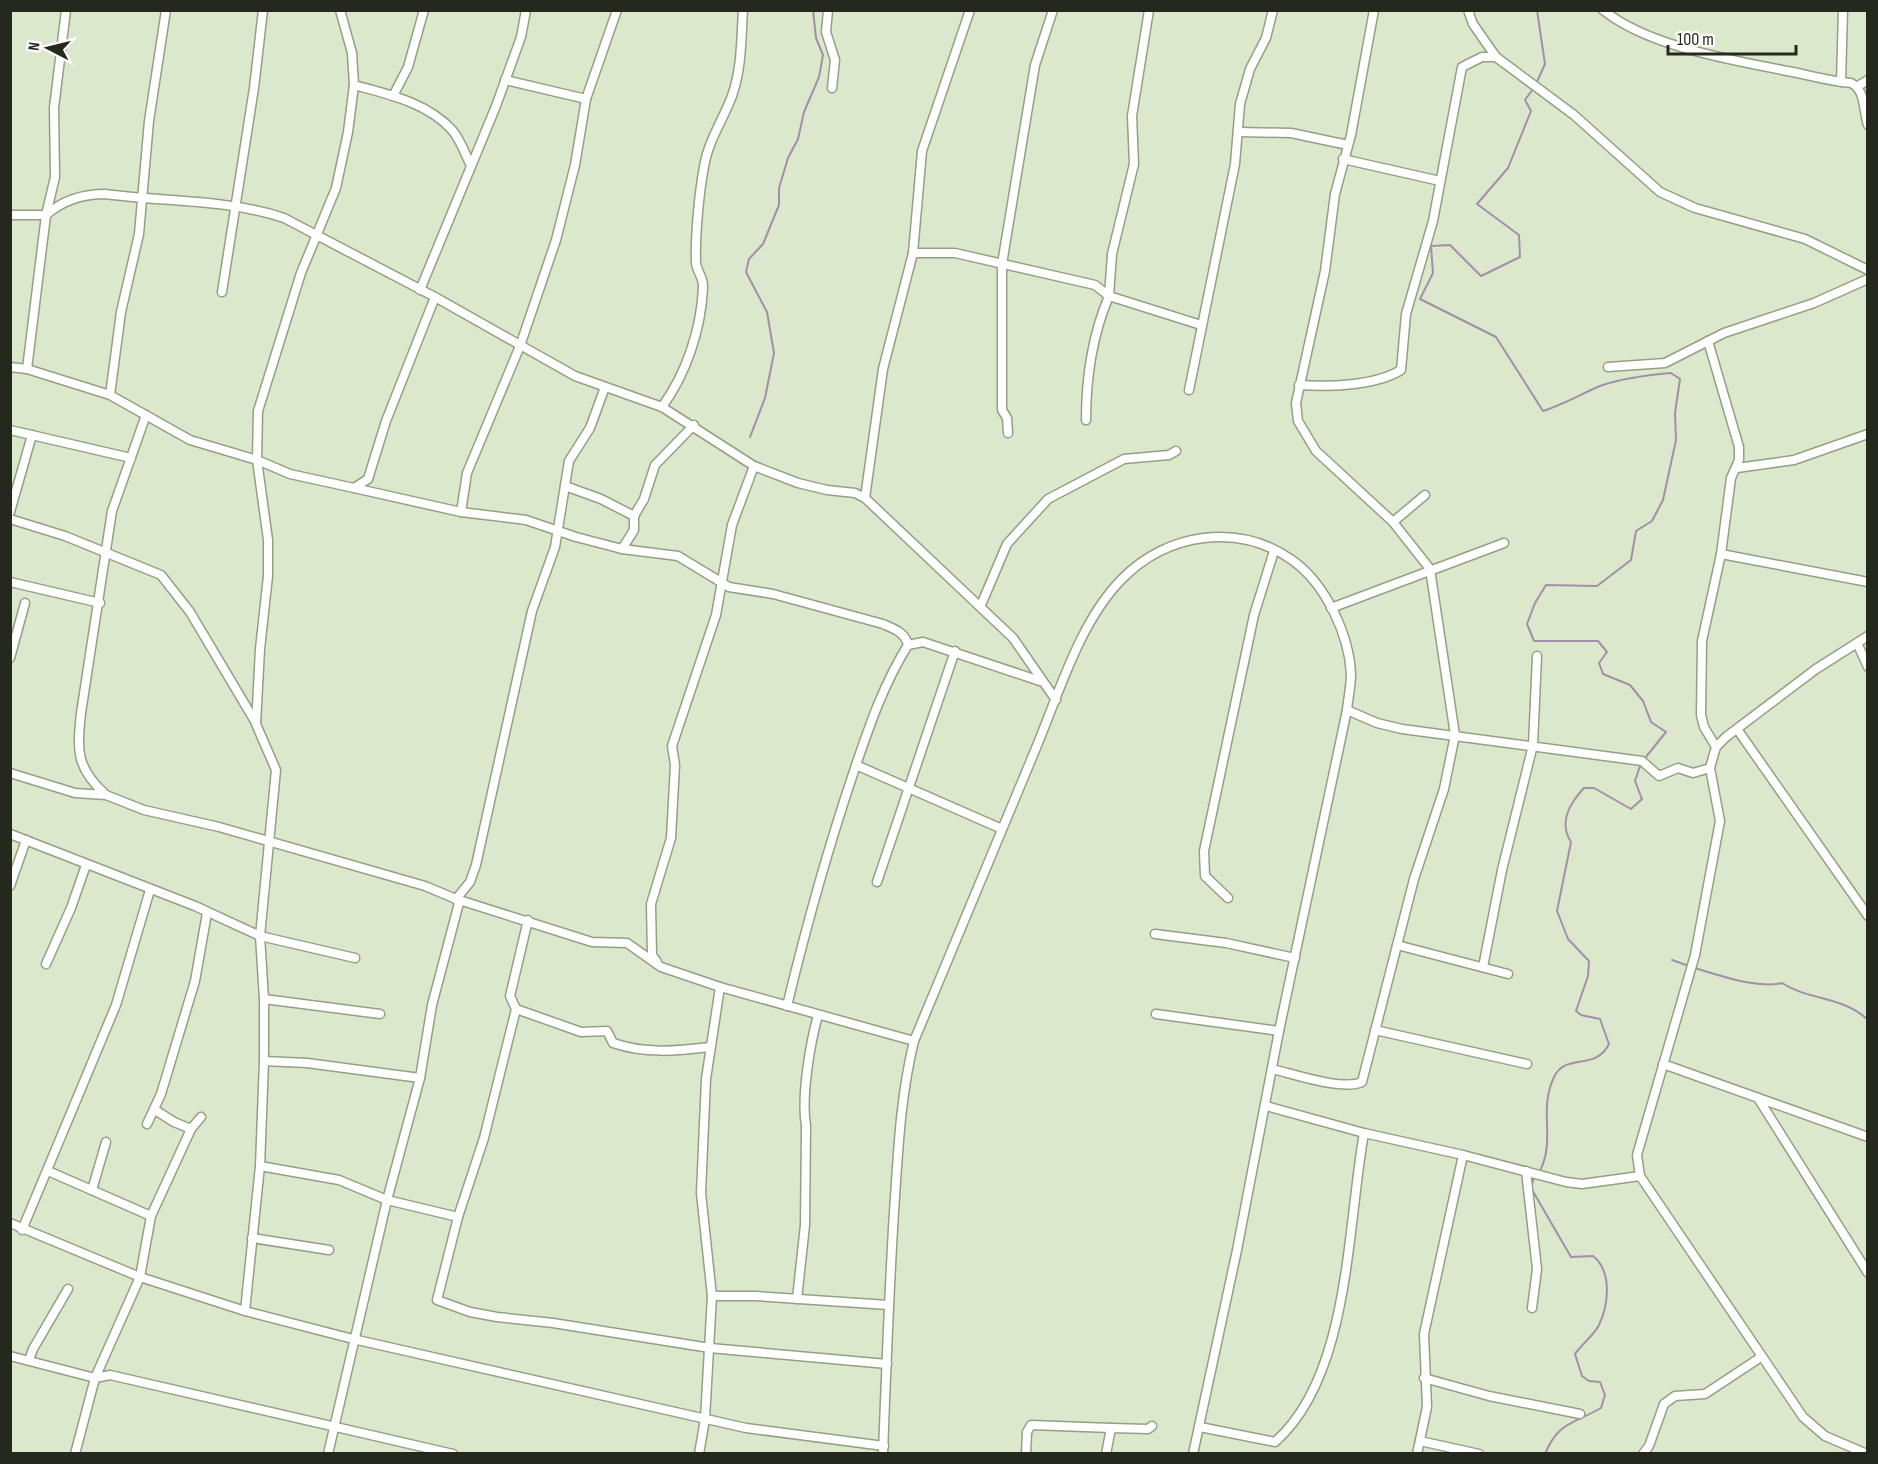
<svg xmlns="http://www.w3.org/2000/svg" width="1878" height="1464" viewBox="0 0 1878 1464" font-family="'Sofia Sans Condensed',sans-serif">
<rect width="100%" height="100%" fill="#dce8cb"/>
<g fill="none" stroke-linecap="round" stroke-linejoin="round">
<g stroke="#a38fa9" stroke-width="2">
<polyline points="1536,84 1545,64 1537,10"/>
<path d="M1533,89L1525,100L1531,111L1508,168L1477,204L1519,235L1520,257L1481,276L1450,245L1431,246L1433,273L1420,299L1496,337L1543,411C1563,405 1581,394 1600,386C1622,378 1647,375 1671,373L1680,379L1675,413L1676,440L1663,500L1652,521L1636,531L1631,560L1597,586L1546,585L1535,603L1527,624L1534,641H1598L1607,652L1599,663L1603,674L1630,685L1643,701L1651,722L1666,732L1641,763L1635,781L1642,799L1631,809L1594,788H1584C1570,803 1558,822 1571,842L1557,911L1568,939L1589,961L1588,976L1576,1011L1581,1015L1600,1019L1609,1044C1595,1072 1566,1052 1554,1077C1538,1111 1556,1138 1540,1171"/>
<polyline points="750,437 765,398 774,353 767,312 746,272 749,259 763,244 779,205 779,188 788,158 798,139 804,112 819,77 823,55 816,38 813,10"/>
<polyline points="1672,960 1689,966"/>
<path d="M1694,968C1720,975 1755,989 1782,983C1810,1001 1843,996 1868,1020"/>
<path d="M1534,1177L1531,1188L1571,1257L1593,1256C1612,1271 1609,1304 1599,1325C1594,1335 1582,1344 1575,1354L1582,1376L1589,1381L1600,1382L1605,1395L1601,1408C1573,1424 1558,1422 1545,1454"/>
</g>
<g stroke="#94a085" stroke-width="11">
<g id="minor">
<polyline points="828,10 826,32 835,60 832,88"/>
<polyline points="1149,10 1132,116 1134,164 1112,254 1109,296 1201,325"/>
<polyline points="1468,10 1473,24 1496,57 1574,115 1660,192 1695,208 1805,239 1868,270"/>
<path d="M1603,10C1648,46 1727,59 1782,70C1805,74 1828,81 1851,83C1866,90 1863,111 1868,125"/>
<polyline points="505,80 586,99"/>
<polyline points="1841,82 1843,10"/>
<path d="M354,85C388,94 428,103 452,130C460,139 465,153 470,164"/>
<polyline points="1858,86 1868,80"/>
<polyline points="393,96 408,67 424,10"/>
<polyline points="1239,132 1291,133 1348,145"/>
<polyline points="1343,159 1440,181"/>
<path d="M10,215H46C63,200 82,194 105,194C164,202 228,199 284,218L435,297L575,376L662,407L754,466L798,483L827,490L855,493L865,498L1013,638L1056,700"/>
<path d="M913,253H955L1095,285L1109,296C1092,336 1086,377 1086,420"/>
<polyline points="420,290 496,106 521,37 526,10"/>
<polyline points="222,292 254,88 263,10"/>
<polyline points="1708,341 1739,447 1739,460 1731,478 1721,554 1702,641 1701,715 1704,727 1716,747"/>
<polyline points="10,367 27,369 110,395 190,440 257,460 290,474 354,488 368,479 386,421 435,297"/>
<polyline points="1608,367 1665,363 1724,333 1814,303 1868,279"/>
<polyline points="27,369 46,215 55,177 54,108 66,10"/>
<path d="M1299,385C1329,387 1375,386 1401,370L1406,314L1433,221L1462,67L1482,57H1496"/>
<polyline points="605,387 590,428 569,461 555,547 532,611 476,865 470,882 456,899 592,942 627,943 661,967 720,987 914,1041"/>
<polyline points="1189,390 1235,164 1240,104 1250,69 1266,38 1273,10"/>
<polyline points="110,395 121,312 139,234 149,121 166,10"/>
<path d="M662,407C686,374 701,330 703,288C704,278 697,272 696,263C695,237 699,193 704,167C708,141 723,120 732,96C742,67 741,40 743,10"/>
<polyline points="10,430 131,458"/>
<polyline points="1008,433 1007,418 1002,410 1002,264 1035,65 1053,10"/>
<polyline points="1737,468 1794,460 1868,434"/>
<polyline points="565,486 601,499 634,516 634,530 622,549"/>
<path d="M354,488L461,512L526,520L576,537L622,549L678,556L729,587L773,594L883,624C894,629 905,632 908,645"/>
<polyline points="865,498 883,369 913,253 922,151 970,10"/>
<polyline points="10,512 32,435"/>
<polyline points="461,512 467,473 520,346 556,240 575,165 586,99 617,10"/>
<polyline points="634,516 644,499 655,465 694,425"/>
<polyline points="10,519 65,536 161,575 190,612 256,723"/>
<polyline points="1393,522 1425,495"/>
<polyline points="1721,554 1868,582"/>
<polyline points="10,582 100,603"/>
<polyline points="981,605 1007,544 1048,499 1124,459 1169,455 1176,451"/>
<polyline points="1331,608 1504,543"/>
<polyline points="1857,643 1868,667"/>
<polyline points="10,658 25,603"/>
<polyline points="1347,710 1377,723 1402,729 1642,761 1659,776 1678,768 1693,773 1710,768"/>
<polyline points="1737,729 1868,916"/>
<polyline points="856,765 1002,829"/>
<polyline points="10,773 75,793 106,795 144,810 219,827 425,886 456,899 459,903 432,1005 420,1078 387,1200 328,1454"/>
<path d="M106,795C76,768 77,751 81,713L112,511L146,415"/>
<polyline points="10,834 195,906 260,936 355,958"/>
<polyline points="877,882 955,651"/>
<polyline points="10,886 26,840"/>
<polyline points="1228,898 1205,876 1204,851 1254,615 1274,551"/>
<polyline points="528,920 510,996 516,1009 484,1138 458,1217 437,1300 470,1312 497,1317 553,1323 710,1348 887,1364"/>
<polyline points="1155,934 1226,943 1295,958"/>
<polyline points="1397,945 1508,974"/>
<polyline points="657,962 652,955 651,904 671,838 675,765 672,746 716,615 732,525 754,466"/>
<polyline points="46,964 71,908 86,865"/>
<polyline points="1483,967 1502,870 1533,745 1537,656"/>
<polyline points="264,999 380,1014"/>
<path d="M787,1006C806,927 828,848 854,771C869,727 883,685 908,645L923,642L1043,682"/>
<path d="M516,1009L581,1032L607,1031L613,1043C645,1054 677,1051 710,1047"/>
<polyline points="1156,1014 1279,1031"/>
<polyline points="1375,1030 1527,1064"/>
<polyline points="264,1061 307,1063 420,1078"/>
<polyline points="1663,1064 1868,1137"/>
<path d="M1272,1069C1294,1074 1342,1091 1362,1082L1414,879L1444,789L1455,735L1430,569L1393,522L1316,451L1298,421L1296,403L1325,271L1335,194L1351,135L1374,10"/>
<polyline points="1758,1098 1868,1273"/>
<polyline points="1266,1106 1364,1133 1463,1155 1566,1182 1582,1184 1640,1176"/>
<polyline points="155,1110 174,1122 191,1129"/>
<polyline points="147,1124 161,1094 195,981 207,913"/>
<polyline points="260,1166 339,1180 387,1200 458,1217"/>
<polyline points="48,1171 151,1216"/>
<polyline points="1526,1171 1537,1269 1532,1308"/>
<polyline points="92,1190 106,1142"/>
<polyline points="10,1223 140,1277 245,1311 353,1339 746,1428 884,1446"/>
<polyline points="22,1230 116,1005 150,890"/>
<polyline points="252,1238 329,1250"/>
<polyline points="712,1296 755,1296 888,1305"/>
<path d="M797,1299L805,1225L806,1126C801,1097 810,1044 818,1015"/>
<polyline points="245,1311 260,1166 264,1061 264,999 260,936 276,770 256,724 260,649 268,576 268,540 257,460 258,411 301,273 336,188 348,132 354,85 352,53 340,10"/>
<polyline points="10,1356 95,1378 110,1375 453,1454"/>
<polyline points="29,1360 33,1349 68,1289"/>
<polyline points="1424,1378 1489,1396 1580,1414"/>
<path d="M1200,1427L1275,1442C1350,1376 1347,1227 1364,1133"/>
<polyline points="1420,1441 1479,1454"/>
<polyline points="75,1454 95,1378 140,1277 151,1216 191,1129 201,1117"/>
<polyline points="699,1454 705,1419 712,1296 701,1193 706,1079 720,987"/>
<path d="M883,1454C886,1373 889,1293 894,1212C898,1154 900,1098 914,1041C955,943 995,845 1036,748C1059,693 1080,621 1122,579C1167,533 1238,522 1292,560C1325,583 1349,634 1351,674C1351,686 1348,699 1347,710L1279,1031L1237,1250L1193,1454"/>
<polyline points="1026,1454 1027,1432 1031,1425 1111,1428"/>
<polyline points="1106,1454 1111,1428 1148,1429 1152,1426"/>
<polyline points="1417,1454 1427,1407 1424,1334 1463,1155"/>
<polyline points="1643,1454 1649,1446 1664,1404 1675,1396 1705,1394 1761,1357"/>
<polyline points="1867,1454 1825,1436 1803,1417 1640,1176 1637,1155 1695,955 1720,821 1710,768 1716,747 1726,737 1816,669 1868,636"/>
</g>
</g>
<use href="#minor" stroke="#fff" stroke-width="8"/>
</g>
<rect width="1878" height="1464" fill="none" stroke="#24281d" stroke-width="24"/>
<g transform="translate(48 48) rotate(277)" stroke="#ffffff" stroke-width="4.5" paint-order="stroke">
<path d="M0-4.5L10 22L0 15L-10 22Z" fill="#24281d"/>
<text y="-9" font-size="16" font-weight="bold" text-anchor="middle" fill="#24281d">N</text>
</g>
<path d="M1668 45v9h128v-9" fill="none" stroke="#24281d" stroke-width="3"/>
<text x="1677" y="45" font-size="18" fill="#24281d" stroke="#ffffff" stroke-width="4.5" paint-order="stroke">100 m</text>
</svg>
